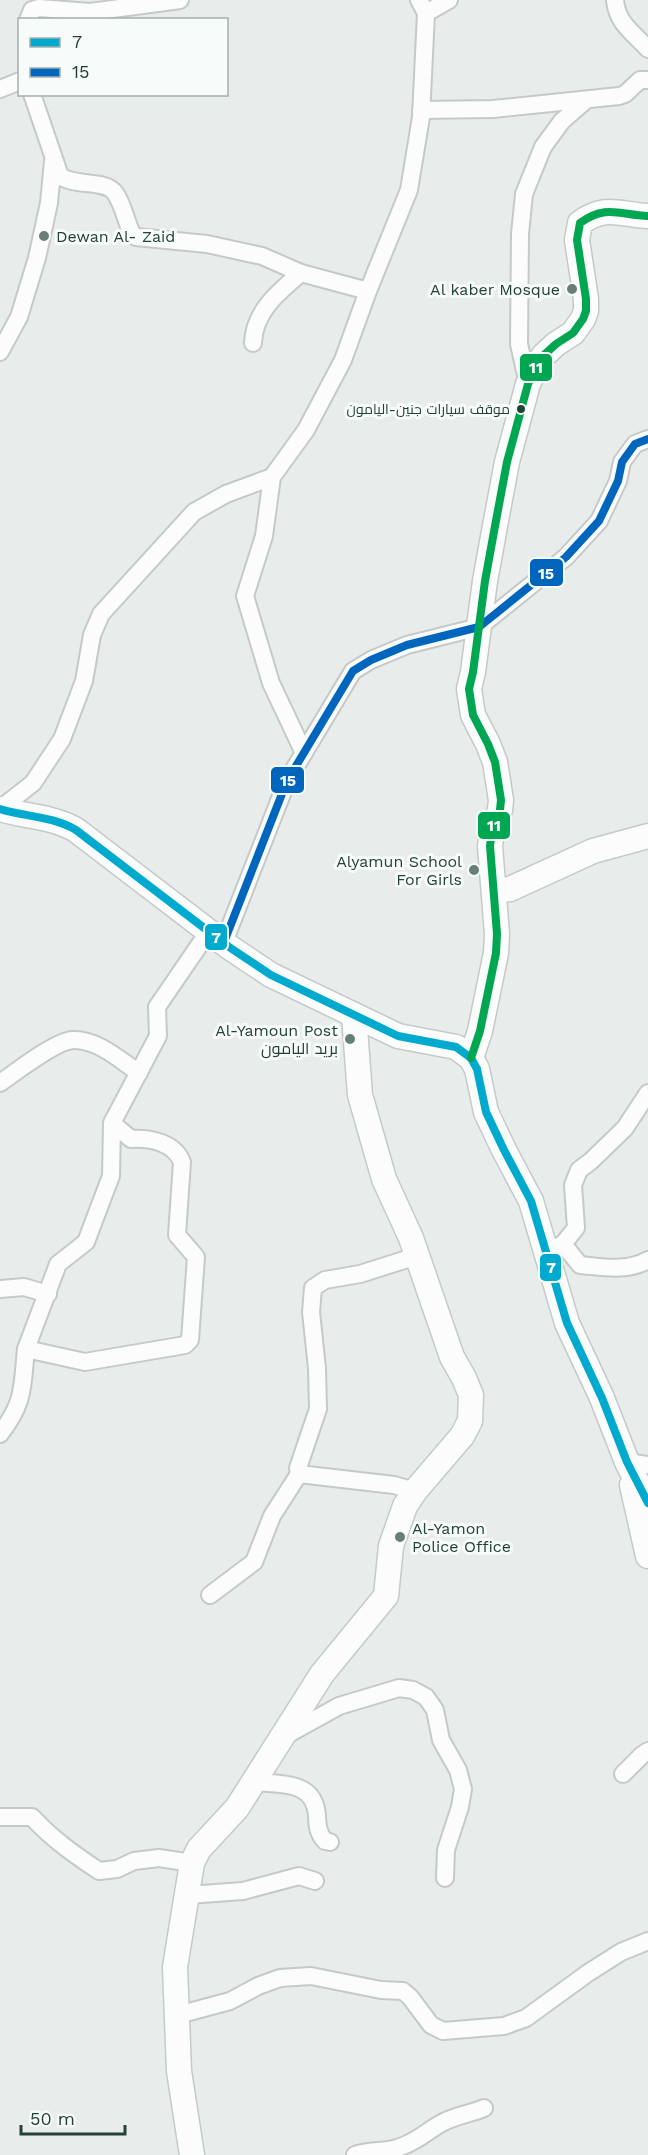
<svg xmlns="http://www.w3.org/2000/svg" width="648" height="2155" viewBox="0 0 648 2155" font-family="'Work Sans',Cairo,sans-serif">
<rect width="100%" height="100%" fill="#e8edeb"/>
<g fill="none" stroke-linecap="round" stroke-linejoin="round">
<g stroke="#c5cac8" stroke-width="20">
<g id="street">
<path d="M615,0C617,24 634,33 648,49"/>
<polyline points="426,13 449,0"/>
<polyline points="28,20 32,10 39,8 90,12 180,0"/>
<polyline points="0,89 20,81"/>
<path d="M32,94L60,176C75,187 105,179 115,193C123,204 126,221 132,234L136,237L207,244L262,256L301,273L368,291"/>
<polyline points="421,110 493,109 619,96 625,94 640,80 648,80"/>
<path d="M253,343C254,312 278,292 301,273"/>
<polyline points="0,352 19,317 37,258 49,203 53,161"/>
<polyline points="528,384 519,344 520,234 524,194 543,147 562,121 585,101"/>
<polyline points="272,477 264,536 245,596 271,683 304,753"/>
<polyline points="0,809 33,783 62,739 84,681 92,635 101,614 194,512 226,494 272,477 306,430 343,360 368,291 409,190 421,117 426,13 419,0"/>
<polyline points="224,942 287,781 353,671 371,660 407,645 479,627 566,557 599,521 618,481 622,462 635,444 648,439"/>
<path d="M0,1083C16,1072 55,1041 73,1040C97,1039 120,1060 139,1073"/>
<path d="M112,1123L131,1139C150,1138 174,1142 182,1162L177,1235L196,1257L190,1340L185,1345L85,1362L26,1349L58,1264L86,1242L103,1197L111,1176L112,1123L158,1036L157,1007L209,931"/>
<path d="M563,1244L580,1265C604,1267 626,1272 648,1260"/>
<polyline points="545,1253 563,1244 576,1228 573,1185 579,1170 591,1161 625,1128 648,1093"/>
<polyline points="0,1289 24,1287 48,1294"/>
<path d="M0,1434C25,1402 22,1387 26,1349"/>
<polyline points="627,1462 648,1465"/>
<polyline points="415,1491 394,1485 299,1474 298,1468 318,1409 317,1368 311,1312 313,1288 325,1280 360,1274 417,1256"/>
<polyline points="210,1595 254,1562 272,1516 299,1474"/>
<polyline points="283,1737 339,1706 399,1688 413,1690 426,1697 435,1710 441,1740 458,1770 463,1789 460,1807 446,1850 445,1878"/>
<polyline points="623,1774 642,1755 648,1751"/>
<path d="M254,1782C281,1785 314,1780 317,1815C317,1825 318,1834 325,1841L330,1842"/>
<path d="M0,1817H32C52,1839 75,1855 99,1871L117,1869L134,1861L159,1858L192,1863"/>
<polyline points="188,1895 243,1891 299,1876 315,1881"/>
<polyline points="178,2015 230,2001 258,1986 280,1978 311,1976 381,1990 403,1991 410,1997 431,2025 443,2031 504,2026 526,2018 588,1973 621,1952 648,1941"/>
<path d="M355,2155C370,2149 385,2153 400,2147C416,2142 426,2132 440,2124C453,2116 470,2114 484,2108"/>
</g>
</g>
<g stroke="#c3cbc8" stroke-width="27">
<g id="secondary">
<path d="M0,809C26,817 52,816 76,830L229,947L271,975L398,1036L456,1047L471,1058L477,1069L486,1112L504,1150L531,1201L567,1323L602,1398L627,1462L648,1503"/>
<polyline points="494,891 510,889 593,851 648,836"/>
<path d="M471,1058L480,1031L496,953L497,934L490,846L492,831L500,810L501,800L495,762L488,744L473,715L469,689L473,672L485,581L495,526L507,462L528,384L535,369L544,355L556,344L573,333L583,319L586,311V299L577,240L580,223C606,204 620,215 648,216"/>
<polyline points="632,1485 648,1556"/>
<polyline points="192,2155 179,2071 175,1967 192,1863 199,1849 237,1808 322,1674 386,1596 391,1546 405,1506 415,1491 462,1436 470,1421 471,1395 464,1378 452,1357 411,1238 384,1179 360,1095 354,1015"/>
</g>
</g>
<use href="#street" stroke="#fcfcfc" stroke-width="16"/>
<use href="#secondary" stroke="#fcfcfc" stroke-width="24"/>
<g stroke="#f7fbf9" stroke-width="12">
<path id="bus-1" d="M0,809C26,817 52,816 76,830L229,947L271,975L398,1036L456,1047L471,1058L477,1069L486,1112L504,1150L531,1201L567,1323L602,1398L627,1462L648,1503"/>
</g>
<g stroke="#f7fbf9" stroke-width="12">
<polyline id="bus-2" points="224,942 287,781 353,671 371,660 407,645 479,627 566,557 599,521 618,481 622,462 635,444 648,439"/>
</g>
<g stroke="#f7fbf9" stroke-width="12">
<path id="bus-3" d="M471,1058L480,1031L496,953L497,934L490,846L492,831L500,810L501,800L495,762L488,744L473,715L469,689L473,672L485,581L495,526L507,462L528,384L535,369L544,355L556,344L573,333L583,319L586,311V299L577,240L580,223C606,204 620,215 648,216"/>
</g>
<use href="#bus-1" stroke="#00a9ce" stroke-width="8"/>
<use href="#bus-2" stroke="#0065bd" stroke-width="8"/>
<use href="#bus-3" stroke="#00a651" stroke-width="8"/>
</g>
<g fill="#697e78" stroke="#f7fbf9" stroke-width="2">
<circle cx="44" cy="236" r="6"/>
<circle cx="572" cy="289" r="6"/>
<circle cx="474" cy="870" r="6"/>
<circle cx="350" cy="1039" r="6"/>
<circle cx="400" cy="1537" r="6"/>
</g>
<circle fill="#24423a" stroke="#f7fbf9" stroke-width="2" cx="521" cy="409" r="5"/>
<g text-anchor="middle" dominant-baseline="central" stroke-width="6" stroke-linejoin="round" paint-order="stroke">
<g font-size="14" fill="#24423a" stroke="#f7fbf9" text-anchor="end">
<text x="510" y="409">موقف سيارات جنين-اليامون</text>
</g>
<g font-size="16" fill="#24423a" stroke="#f7fbf9" text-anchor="end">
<text x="56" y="236" text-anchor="start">Dewan Al- Zaid</text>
<text x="560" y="289">Al kaber Mosque</text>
<text x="462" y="861">Alyamun School<tspan x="462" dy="18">For Girls</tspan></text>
<text x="338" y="1030">Al-Yamoun Post<tspan x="338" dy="18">بريد اليامون</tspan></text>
<text x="412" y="1528" text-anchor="start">Al-Yamon<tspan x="412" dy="18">Police Office</tspan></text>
</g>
</g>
<g stroke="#f7fbf9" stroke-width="2">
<rect x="519" y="353" width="34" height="29" rx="6" fill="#00a651"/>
<rect x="529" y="558" width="35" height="29" rx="6" fill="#0065bd"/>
<rect x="270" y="766" width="35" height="28" rx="6" fill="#0065bd"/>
<rect x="477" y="811" width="34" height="29" rx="6" fill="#00a651"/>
<rect x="204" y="923" width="24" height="28" rx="6" fill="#00a9ce"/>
<rect x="539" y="1253" width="23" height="29" rx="6" fill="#00a9ce"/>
</g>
<g font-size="16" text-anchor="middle" font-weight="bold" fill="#fff">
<text x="536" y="373">11</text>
<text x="546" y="579">15</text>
<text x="288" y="786">15</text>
<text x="494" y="831">11</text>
<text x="216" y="943">7</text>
<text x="551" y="1273">7</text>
</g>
<rect x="18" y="18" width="210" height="78" fill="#f7fbf9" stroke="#a3b1ad" stroke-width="1.5"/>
<rect x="30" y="38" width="30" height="9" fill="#00a9ce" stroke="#a3b1ad" stroke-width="1.5"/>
<text x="72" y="48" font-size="18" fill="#24423a">7</text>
<rect x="30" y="68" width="30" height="9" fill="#0065bd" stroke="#a3b1ad" stroke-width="1.5"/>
<text x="72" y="78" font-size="18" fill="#24423a">15</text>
<path d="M21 2125v9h104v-9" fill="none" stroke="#24423a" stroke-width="3"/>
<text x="30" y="2125" font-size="18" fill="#24423a" stroke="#f7fbf9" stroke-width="4.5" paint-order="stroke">50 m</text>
</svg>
